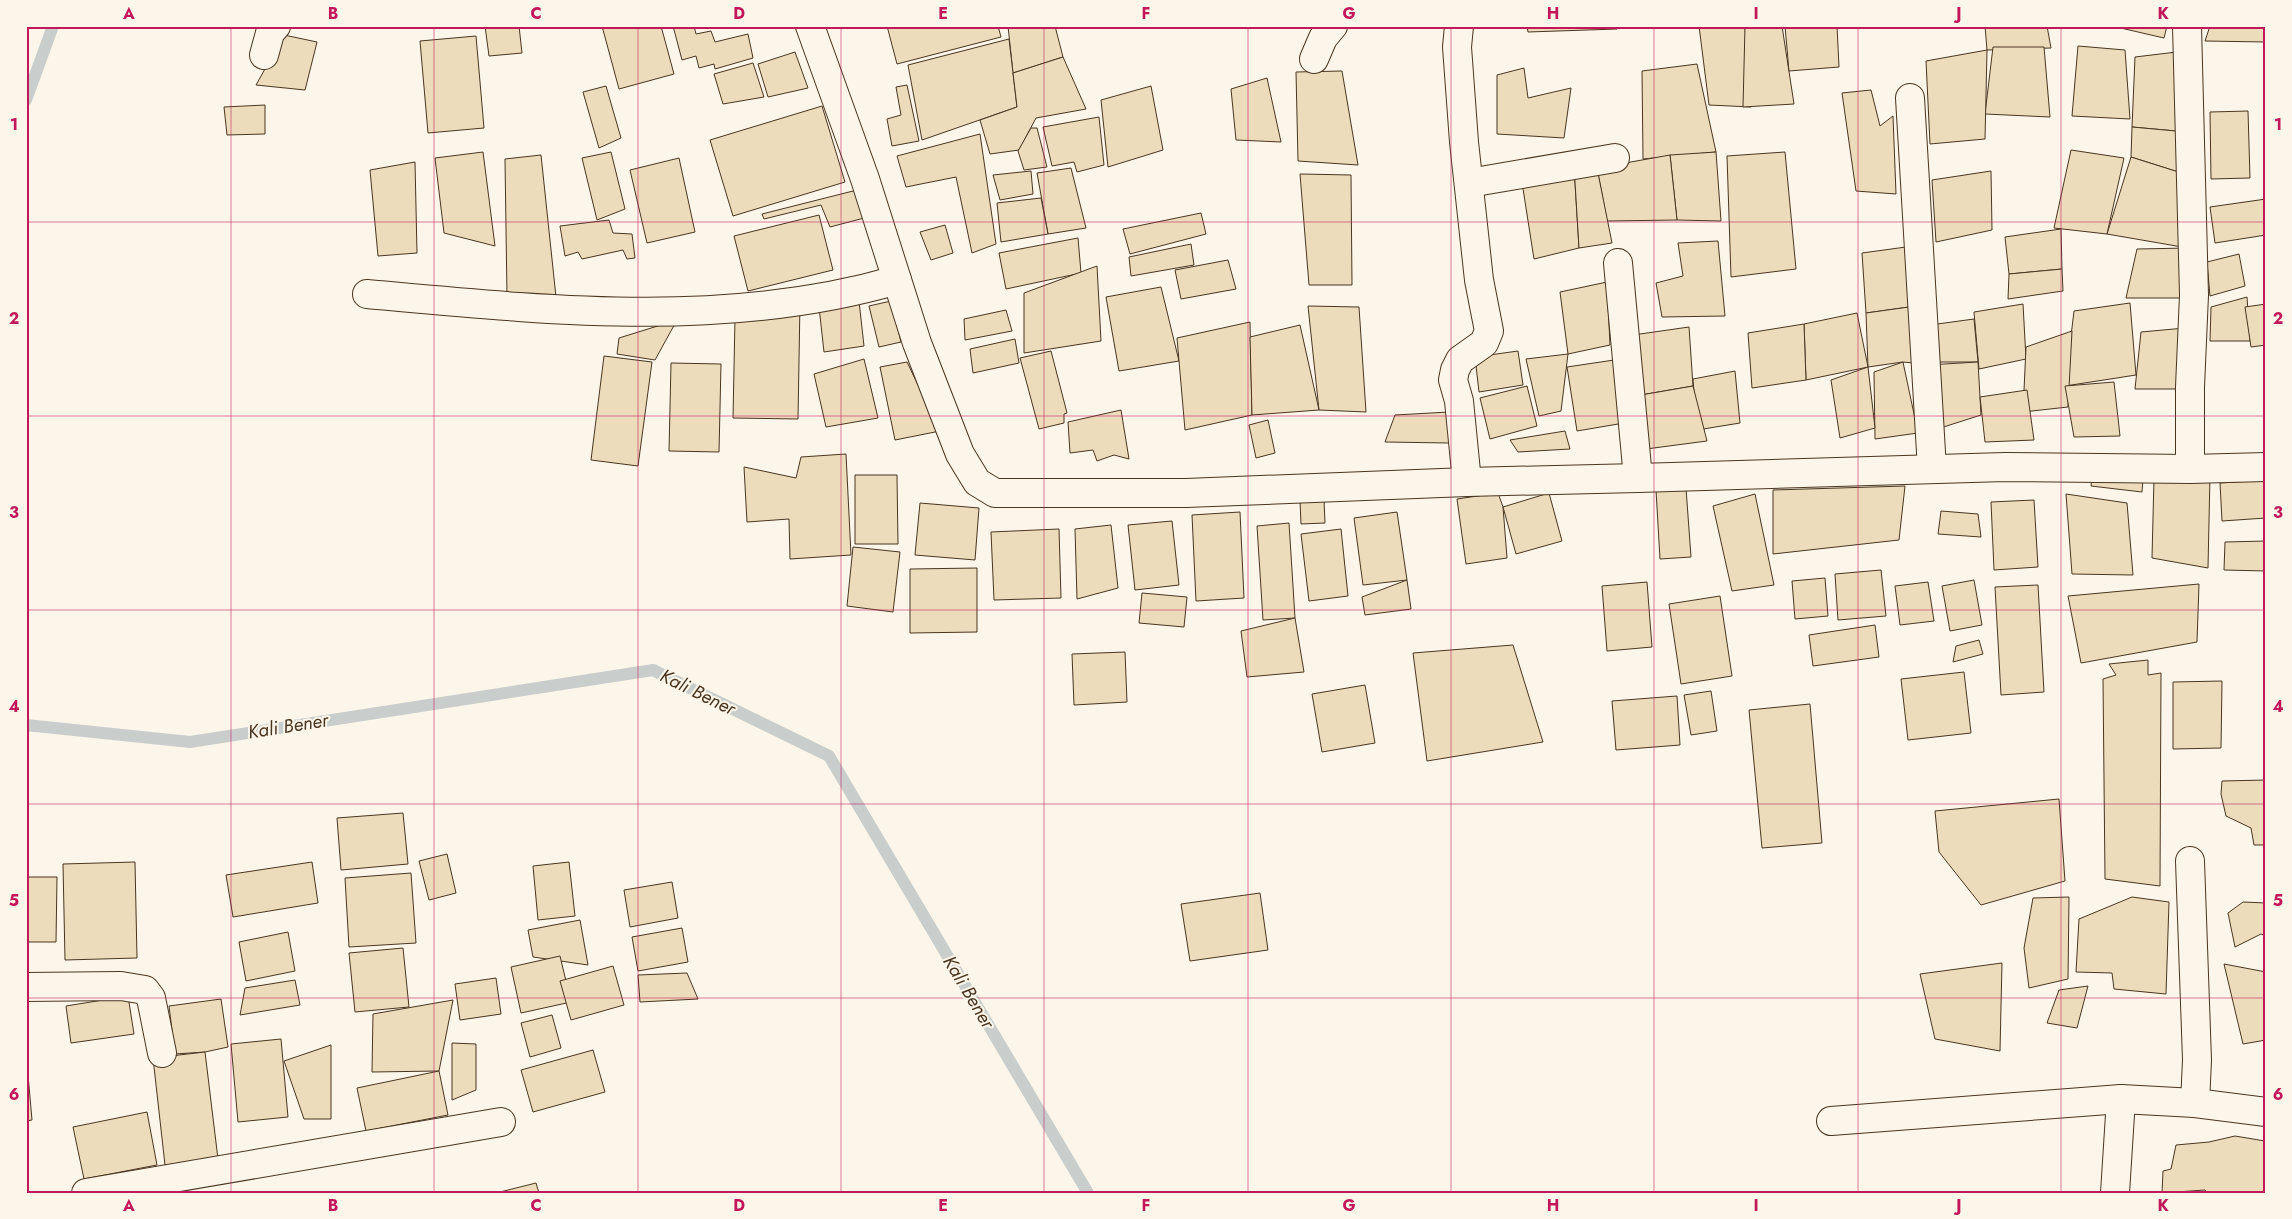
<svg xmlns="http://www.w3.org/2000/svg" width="2292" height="1219" viewBox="0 0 2292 1219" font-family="Jost,sans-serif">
<rect width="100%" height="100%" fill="#fbf6e9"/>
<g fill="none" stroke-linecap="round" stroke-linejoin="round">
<g stroke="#c9cecd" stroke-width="12">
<polyline points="26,100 53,26"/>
<polyline points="26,725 190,742 653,670 829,756 1088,1193"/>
</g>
</g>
<g fill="#ecdcbc" stroke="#4a3520">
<polygon points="485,26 519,26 522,53 489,56"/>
<polygon points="602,26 661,26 674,74 619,89"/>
<polygon points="673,26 694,26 696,34 711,31 715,42 748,34 753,58 715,69 714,64 699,68 696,56 682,60"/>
<polygon points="887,26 998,26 1001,37 897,64"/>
<polygon points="1008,26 1055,26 1063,57 1013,73"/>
<polygon points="1527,26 1617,26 1617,29 1528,32"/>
<polygon points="1699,26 1745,26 1751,107 1709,105"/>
<polygon points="1745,26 1782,26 1794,104 1743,107"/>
<polygon points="1785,26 1837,26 1839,67 1789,71"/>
<polygon points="1985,26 2047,26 2051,48 1987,50"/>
<polygon points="2112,26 2167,26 2164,38"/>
<polygon points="2210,26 2266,26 2266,42 2205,41"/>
<polygon points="284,35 317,42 305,90 256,85"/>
<polygon points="476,36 484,128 428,133 420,41"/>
<polygon points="1009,39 1017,107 922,140 908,65"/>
<polygon points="2078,46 2125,50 2130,119 2072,116"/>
<polygon points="1993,47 2044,47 2050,117 1985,114"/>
<polygon points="1987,50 1985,139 1930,144 1926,61"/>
<polygon points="2185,51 2187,132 2132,127 2135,57"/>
<polygon points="795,52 808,88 768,97 758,64"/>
<polygon points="1063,57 1086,109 1036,118 1019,150 990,154 980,120 1017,107 1013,73"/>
<polygon points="753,63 764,97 723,104 714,74"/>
<polygon points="1697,64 1716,152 1643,159 1642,71"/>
<polygon points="1524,68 1528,98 1571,88 1564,138 1497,134 1497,75"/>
<polygon points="1342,71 1358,165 1298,161 1296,72"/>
<polygon points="1267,78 1281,142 1236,140 1231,89"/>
<polygon points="907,85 919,141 892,146 887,119 901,115 896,87"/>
<polygon points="606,86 621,138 599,148 583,92"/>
<polygon points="1151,86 1163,150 1108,167 1101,100"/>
<polygon points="1871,90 1880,126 1893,116 1896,194 1856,191 1842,93"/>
<polygon points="265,105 265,134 227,135 224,107"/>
<polygon points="822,106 845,182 733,216 710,140"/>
<polygon points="2248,111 2250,178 2211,179 2210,112"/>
<polygon points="1099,117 1104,165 1077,172 1074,162 1052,166 1043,127"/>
<polygon points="2132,127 2187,132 2188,175 2131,157"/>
<polygon points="1031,128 1037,128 1047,167 1024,170 1018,151"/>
<polygon points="980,134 996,244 972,253 956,177 906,187 897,156"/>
<polygon points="2071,150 2124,158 2107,234 2054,228"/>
<polygon points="483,152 495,246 444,233 435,158"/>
<polygon points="611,152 625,209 597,220 582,158"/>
<polygon points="1716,152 1721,221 1677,220 1670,155"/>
<polygon points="1785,152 1796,269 1731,277 1727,156"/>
<polygon points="541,155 556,297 507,297 505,159"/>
<polygon points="1670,155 1677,220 1607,221 1597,168"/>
<polygon points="2131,157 2188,175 2188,248 2107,234"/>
<polygon points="679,158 695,232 647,243 630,170"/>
<polygon points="415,162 417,253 378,256 370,170"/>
<polygon points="1574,166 1579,248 1534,259 1521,176"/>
<polygon points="1574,166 1597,168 1612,243 1579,248"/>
<polygon points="1071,168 1086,228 1048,234 1037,173"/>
<polygon points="1031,171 1033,194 1000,200 993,175"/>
<polygon points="1991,171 1992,230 1936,242 1932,180"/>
<polygon points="1300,174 1351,175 1352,285 1309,285"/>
<polygon points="861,189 868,217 830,227 821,205 764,219 762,214"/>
<polygon points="1041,198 1048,234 1001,242 997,203"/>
<polygon points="2266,199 2266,235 2215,243 2210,207"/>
<polygon points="1201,213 1206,234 1130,254 1123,229"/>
<polygon points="819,215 833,270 748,291 734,236"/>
<polygon points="609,220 613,233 632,234 635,258 627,259 623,250 582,259 578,252 565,256 560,226"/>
<polygon points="945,225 953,253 931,260 920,232"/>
<polygon points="2061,229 2062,269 2009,274 2005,237"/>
<polygon points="1078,238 1081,273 1006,289 999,253"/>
<polygon points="1718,241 1725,316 1662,317 1656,283 1683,276 1678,243"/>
<polygon points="1191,244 1194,265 1131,276 1129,257"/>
<polygon points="1906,247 1909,307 1866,313 1862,253"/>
<polygon points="2188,248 2186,298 2126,298 2137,249"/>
<polygon points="2239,254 2245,286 2210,296 2207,262"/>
<polygon points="1228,260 1236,289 1181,299 1175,270"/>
<polygon points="1097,266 1101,341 1024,353 1024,293"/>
<polygon points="2062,269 2063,291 2008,299 2009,274"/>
<polygon points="1607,282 1610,345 1568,354 1560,292"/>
<polygon points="1161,287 1179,361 1119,371 1106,297"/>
<polygon points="2247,297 2250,341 2210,341 2211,307"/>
<polygon points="859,301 864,346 824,352 819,307"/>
<polygon points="891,301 901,342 879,347 869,306"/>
<polygon points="800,302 798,419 733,418 735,318"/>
<polygon points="2130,303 2136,375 2065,386 2074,311"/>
<polygon points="2023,304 2026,359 1979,369 1974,312"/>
<polygon points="2266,304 2266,345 2251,347 2245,307"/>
<polygon points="1308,306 1359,307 1366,412 1319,410"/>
<polygon points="1909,307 1924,364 1903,362 1868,367 1866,313"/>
<polygon points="1006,310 1012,331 965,340 964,319"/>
<polygon points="1857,313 1868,367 1806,380 1804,324"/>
<polygon points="1974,319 1978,362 1930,362 1930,325"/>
<polygon points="677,320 655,360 617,354 619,338"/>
<polygon points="1250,322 1252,415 1185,430 1177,338"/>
<polygon points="1804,324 1806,380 1752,388 1748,333"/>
<polygon points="1300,325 1319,410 1252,415 1250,337"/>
<polygon points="1689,327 1693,386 1635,396 1633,335"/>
<polygon points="2185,328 2184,389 2135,389 2141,332"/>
<polygon points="2072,331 2068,407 2023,412 2026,347"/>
<polygon points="1015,339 1019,363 973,373 970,349"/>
<polygon points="1051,351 1067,413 1064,414 1064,423 1039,429 1020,358"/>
<polygon points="1518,351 1523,385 1479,392 1475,357"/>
<polygon points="1568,354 1561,411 1539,416 1526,359"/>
<polygon points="604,356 652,362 638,466 591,460"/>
<polygon points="864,359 878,418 826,427 814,374"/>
<polygon points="1621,359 1630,422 1577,431 1567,367"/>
<polygon points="907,362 940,431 895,440 880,367"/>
<polygon points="1903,362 1918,433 1875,439 1874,372"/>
<polygon points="1978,362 1981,415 1931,431 1927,365"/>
<polygon points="671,363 721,364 719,452 669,451"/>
<polygon points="1868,367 1875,428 1840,438 1831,380"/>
<polygon points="1735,371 1740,423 1697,430 1693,379"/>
<polygon points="2114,382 2120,436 2074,437 2065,386"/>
<polygon points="1527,386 1537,426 1490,439 1480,398"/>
<polygon points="1693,386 1707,441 1646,449 1635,396"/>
<polygon points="2027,390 2034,440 1985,442 1980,397"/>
<polygon points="1121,410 1129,459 1114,455 1097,461 1093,450 1070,453 1068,422"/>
<polygon points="1449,412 1449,443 1385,442 1395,415"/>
<polygon points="1268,420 1275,453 1256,458 1249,425"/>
<polygon points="1565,431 1570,449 1518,452 1510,440"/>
<polygon points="846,454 851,555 790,559 789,519 747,522 744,467 796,478 801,457"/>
<polygon points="855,475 897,475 898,544 855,544"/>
<polygon points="2092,475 2143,479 2142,492 2091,486"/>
<polygon points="2210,475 2208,568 2152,558 2154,478"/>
<polygon points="2266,480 2266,518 2222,521 2220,483"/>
<polygon points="1905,486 1899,540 1773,554 1773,490"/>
<polygon points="1686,488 1691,557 1660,559 1656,490"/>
<polygon points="1498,493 1503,507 1507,558 1466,564 1457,499"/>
<polygon points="1549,493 1562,541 1516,554 1503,507"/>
<polygon points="1755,494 1774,585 1732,591 1713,506"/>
<polygon points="2066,494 2127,503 2133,575 2072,574"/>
<polygon points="1324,500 1325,523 1301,524 1300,501"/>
<polygon points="2034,500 2038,567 1994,570 1991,502"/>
<polygon points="920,503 979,508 975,560 915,555"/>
<polygon points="1941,511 1978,514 1981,537 1938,534"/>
<polygon points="1240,512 1244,598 1196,601 1192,515"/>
<polygon points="1397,512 1407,580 1363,585 1354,518"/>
<polygon points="1172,521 1179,585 1135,590 1128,525"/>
<polygon points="1289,523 1295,618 1263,620 1257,526"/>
<polygon points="1111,525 1118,588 1077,599 1075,529"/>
<polygon points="1059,529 1061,598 994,600 991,532"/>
<polygon points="1341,529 1348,596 1309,601 1301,534"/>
<polygon points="2266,541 2266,571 2224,570 2225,542"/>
<polygon points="853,547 900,552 893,612 847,606"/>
<polygon points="977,568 977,632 910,633 910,569"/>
<polygon points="1881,570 1886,616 1838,620 1835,574"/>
<polygon points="1825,578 1828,616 1795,619 1792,581"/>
<polygon points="1407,580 1411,609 1365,615 1362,597"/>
<polygon points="1974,580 1982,625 1950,631 1942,586"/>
<polygon points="1647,582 1652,647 1607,651 1602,586"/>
<polygon points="1928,582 1934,621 1900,625 1895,586"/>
<polygon points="2199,584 2197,642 2081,663 2068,596"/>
<polygon points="2038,585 2044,692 2001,695 1995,587"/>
<polygon points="1142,593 1187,597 1184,627 1139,623"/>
<polygon points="1720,596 1732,676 1681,684 1669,604"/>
<polygon points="1295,618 1304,672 1247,677 1241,631"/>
<polygon points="1875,625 1879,657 1813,666 1809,635"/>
<polygon points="1979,640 1983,654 1953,662 1956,646"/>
<polygon points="1513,645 1543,742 1427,761 1413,653"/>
<polygon points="1125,652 1127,702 1074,705 1072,654"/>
<polygon points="2148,660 2148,675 2161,673 2160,886 2105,879 2103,679 2116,675 2109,664"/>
<polygon points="1964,672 1971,733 1908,740 1901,679"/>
<polygon points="2222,681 2221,748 2173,749 2173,682"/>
<polygon points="1365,685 1375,743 1322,752 1312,694"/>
<polygon points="1711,691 1717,731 1691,735 1684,695"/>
<polygon points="1677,696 1680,745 1616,750 1612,701"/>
<polygon points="1810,704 1822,843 1762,848 1749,710"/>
<polygon points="2266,780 2266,845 2254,845 2251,828 2226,816 2221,794 2222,781"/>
<polygon points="2059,799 2065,881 1981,905 1939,852 1935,811"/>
<polygon points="403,813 408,864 341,870 337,818"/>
<polygon points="447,854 456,893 429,900 419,861"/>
<polygon points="135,862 137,958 65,960 63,864"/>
<polygon points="312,862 318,903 233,917 226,875"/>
<polygon points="569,862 575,916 538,920 533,866"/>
<polygon points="411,873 416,943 349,947 345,878"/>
<polygon points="26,877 57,877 56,942 26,942"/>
<polygon points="672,882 678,918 630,927 624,890"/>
<polygon points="1260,893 1268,950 1190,961 1181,904"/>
<polygon points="2069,897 2068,979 2029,988 2024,948 2033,898"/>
<polygon points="2132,897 2169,902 2166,994 2114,989 2112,973 2076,972 2079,919"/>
<polygon points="2243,902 2266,903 2266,936 2261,934 2235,947 2228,913"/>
<polygon points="580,920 588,965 533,957 528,930"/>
<polygon points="682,928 688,962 638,971 632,937"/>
<polygon points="288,932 295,971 246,981 239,942"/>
<polygon points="403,948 409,1007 355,1012 349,953"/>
<polygon points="560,956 571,1002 521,1013 511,967"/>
<polygon points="2002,963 2000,1051 1935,1039 1920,974"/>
<polygon points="2224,964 2266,972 2266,1040 2243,1044"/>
<polygon points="613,966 624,1005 571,1020 560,981"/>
<polygon points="687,973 698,999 640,1002 638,975"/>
<polygon points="496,978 501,1014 460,1020 455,984"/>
<polygon points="295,980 300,1005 240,1015 245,988"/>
<polygon points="2088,986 2077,1028 2047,1023 2059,990"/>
<polygon points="128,996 134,1034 71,1043 66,1006"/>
<polygon points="221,999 228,1047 205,1052 175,1054 169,1006"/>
<polygon points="453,1000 439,1071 372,1072 373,1014"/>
<polygon points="552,1015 561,1048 530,1057 521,1023"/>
<polygon points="281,1039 288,1117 238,1122 231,1044"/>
<polygon points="452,1043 476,1044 476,1090 452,1100"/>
<polygon points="331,1045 331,1119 304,1119 284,1061"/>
<polygon points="593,1050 605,1092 533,1112 521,1070"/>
<polygon points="26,1052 32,1120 26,1121"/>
<polygon points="205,1052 218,1159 165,1165 153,1058"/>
<polygon points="439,1071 448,1115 366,1131 357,1088"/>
<polygon points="147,1112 157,1165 84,1179 73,1127"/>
<polygon points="2235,1136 2265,1141 2264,1193 2207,1193 2205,1190 2162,1193 2163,1171 2171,1169 2176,1145 2209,1142"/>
<polygon points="536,1183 539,1193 496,1193"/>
</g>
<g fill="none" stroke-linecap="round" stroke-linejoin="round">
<g stroke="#4a3520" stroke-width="30">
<g id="minor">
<polyline points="810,26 865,179 917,343 960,454 977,482 995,493 1186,493 1467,482 1638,478 2005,467 2190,469 2266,467"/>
<polyline points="1459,26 1457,47 1464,142 1479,280 1489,331 1484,343 1460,360 1455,370 1453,380 1459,401 1467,482"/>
<polyline points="2187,26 2194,295 2190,387 2190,469"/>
<polyline points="264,55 270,33 276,26"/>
<polyline points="1314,59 1323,38 1333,26"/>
<polyline points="1910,98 1932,469"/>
<polyline points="1469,183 1615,158"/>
<polyline points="1618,263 1638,478"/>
<path d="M367,294C543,310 725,330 897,280"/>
<polyline points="2190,861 2197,1060 2195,1103 2266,1112"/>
<polyline points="26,987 121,986 145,990 151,998 162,1053"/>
<polyline points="1831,1121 2121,1099 2195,1103"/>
<polyline points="86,1193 501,1122"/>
<polyline points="2115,1193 2121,1099"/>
</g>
</g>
<use href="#minor" stroke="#fbf6e9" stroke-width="28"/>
</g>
<path fill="none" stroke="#c2185b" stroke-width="1" stroke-opacity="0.55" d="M231,26V1193M434,26V1193M638,26V1193M841,26V1193M1044,26V1193M1248,26V1193M1451,26V1193M1654,26V1193M1858,26V1193M2061,26V1193M26,222H2266M26,416H2266M26,610H2266M26,804H2266M26,998H2266"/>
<g text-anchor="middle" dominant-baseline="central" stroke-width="4" stroke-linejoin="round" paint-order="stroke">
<g font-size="19" font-style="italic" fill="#4a3520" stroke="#fbf6e9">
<text transform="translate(698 692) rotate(26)">Kali Bener</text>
<text transform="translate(288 726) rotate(-9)">Kali Bener</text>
<text transform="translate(969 992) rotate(59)">Kali Bener</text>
</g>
</g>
<rect width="2292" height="1219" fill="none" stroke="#fbf6e9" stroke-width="55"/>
<rect x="28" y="28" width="2236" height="1164" fill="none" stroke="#c2185b" stroke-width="2"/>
<g font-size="16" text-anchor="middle" font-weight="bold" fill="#c2185b">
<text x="129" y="19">A</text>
<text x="333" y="19">B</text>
<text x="536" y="19">C</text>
<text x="739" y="19">D</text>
<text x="943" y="19">E</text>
<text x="1146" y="19">F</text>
<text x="1349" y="19">G</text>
<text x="1553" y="19">H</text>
<text x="1756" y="19">I</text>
<text x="1959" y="19">J</text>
<text x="2163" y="19">K</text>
<text x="14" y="130">1</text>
<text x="2278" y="130">1</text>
<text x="14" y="324">2</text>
<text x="2278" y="324">2</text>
<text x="14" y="518">3</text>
<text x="2278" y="518">3</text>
<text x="14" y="712">4</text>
<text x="2278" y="712">4</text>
<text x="14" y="906">5</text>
<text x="2278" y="906">5</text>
<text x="14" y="1100">6</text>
<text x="2278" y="1100">6</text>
<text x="129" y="1211">A</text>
<text x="333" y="1211">B</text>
<text x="536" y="1211">C</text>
<text x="739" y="1211">D</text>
<text x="943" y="1211">E</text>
<text x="1146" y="1211">F</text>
<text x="1349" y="1211">G</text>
<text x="1553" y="1211">H</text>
<text x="1756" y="1211">I</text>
<text x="1959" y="1211">J</text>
<text x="2163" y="1211">K</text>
</g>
</svg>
